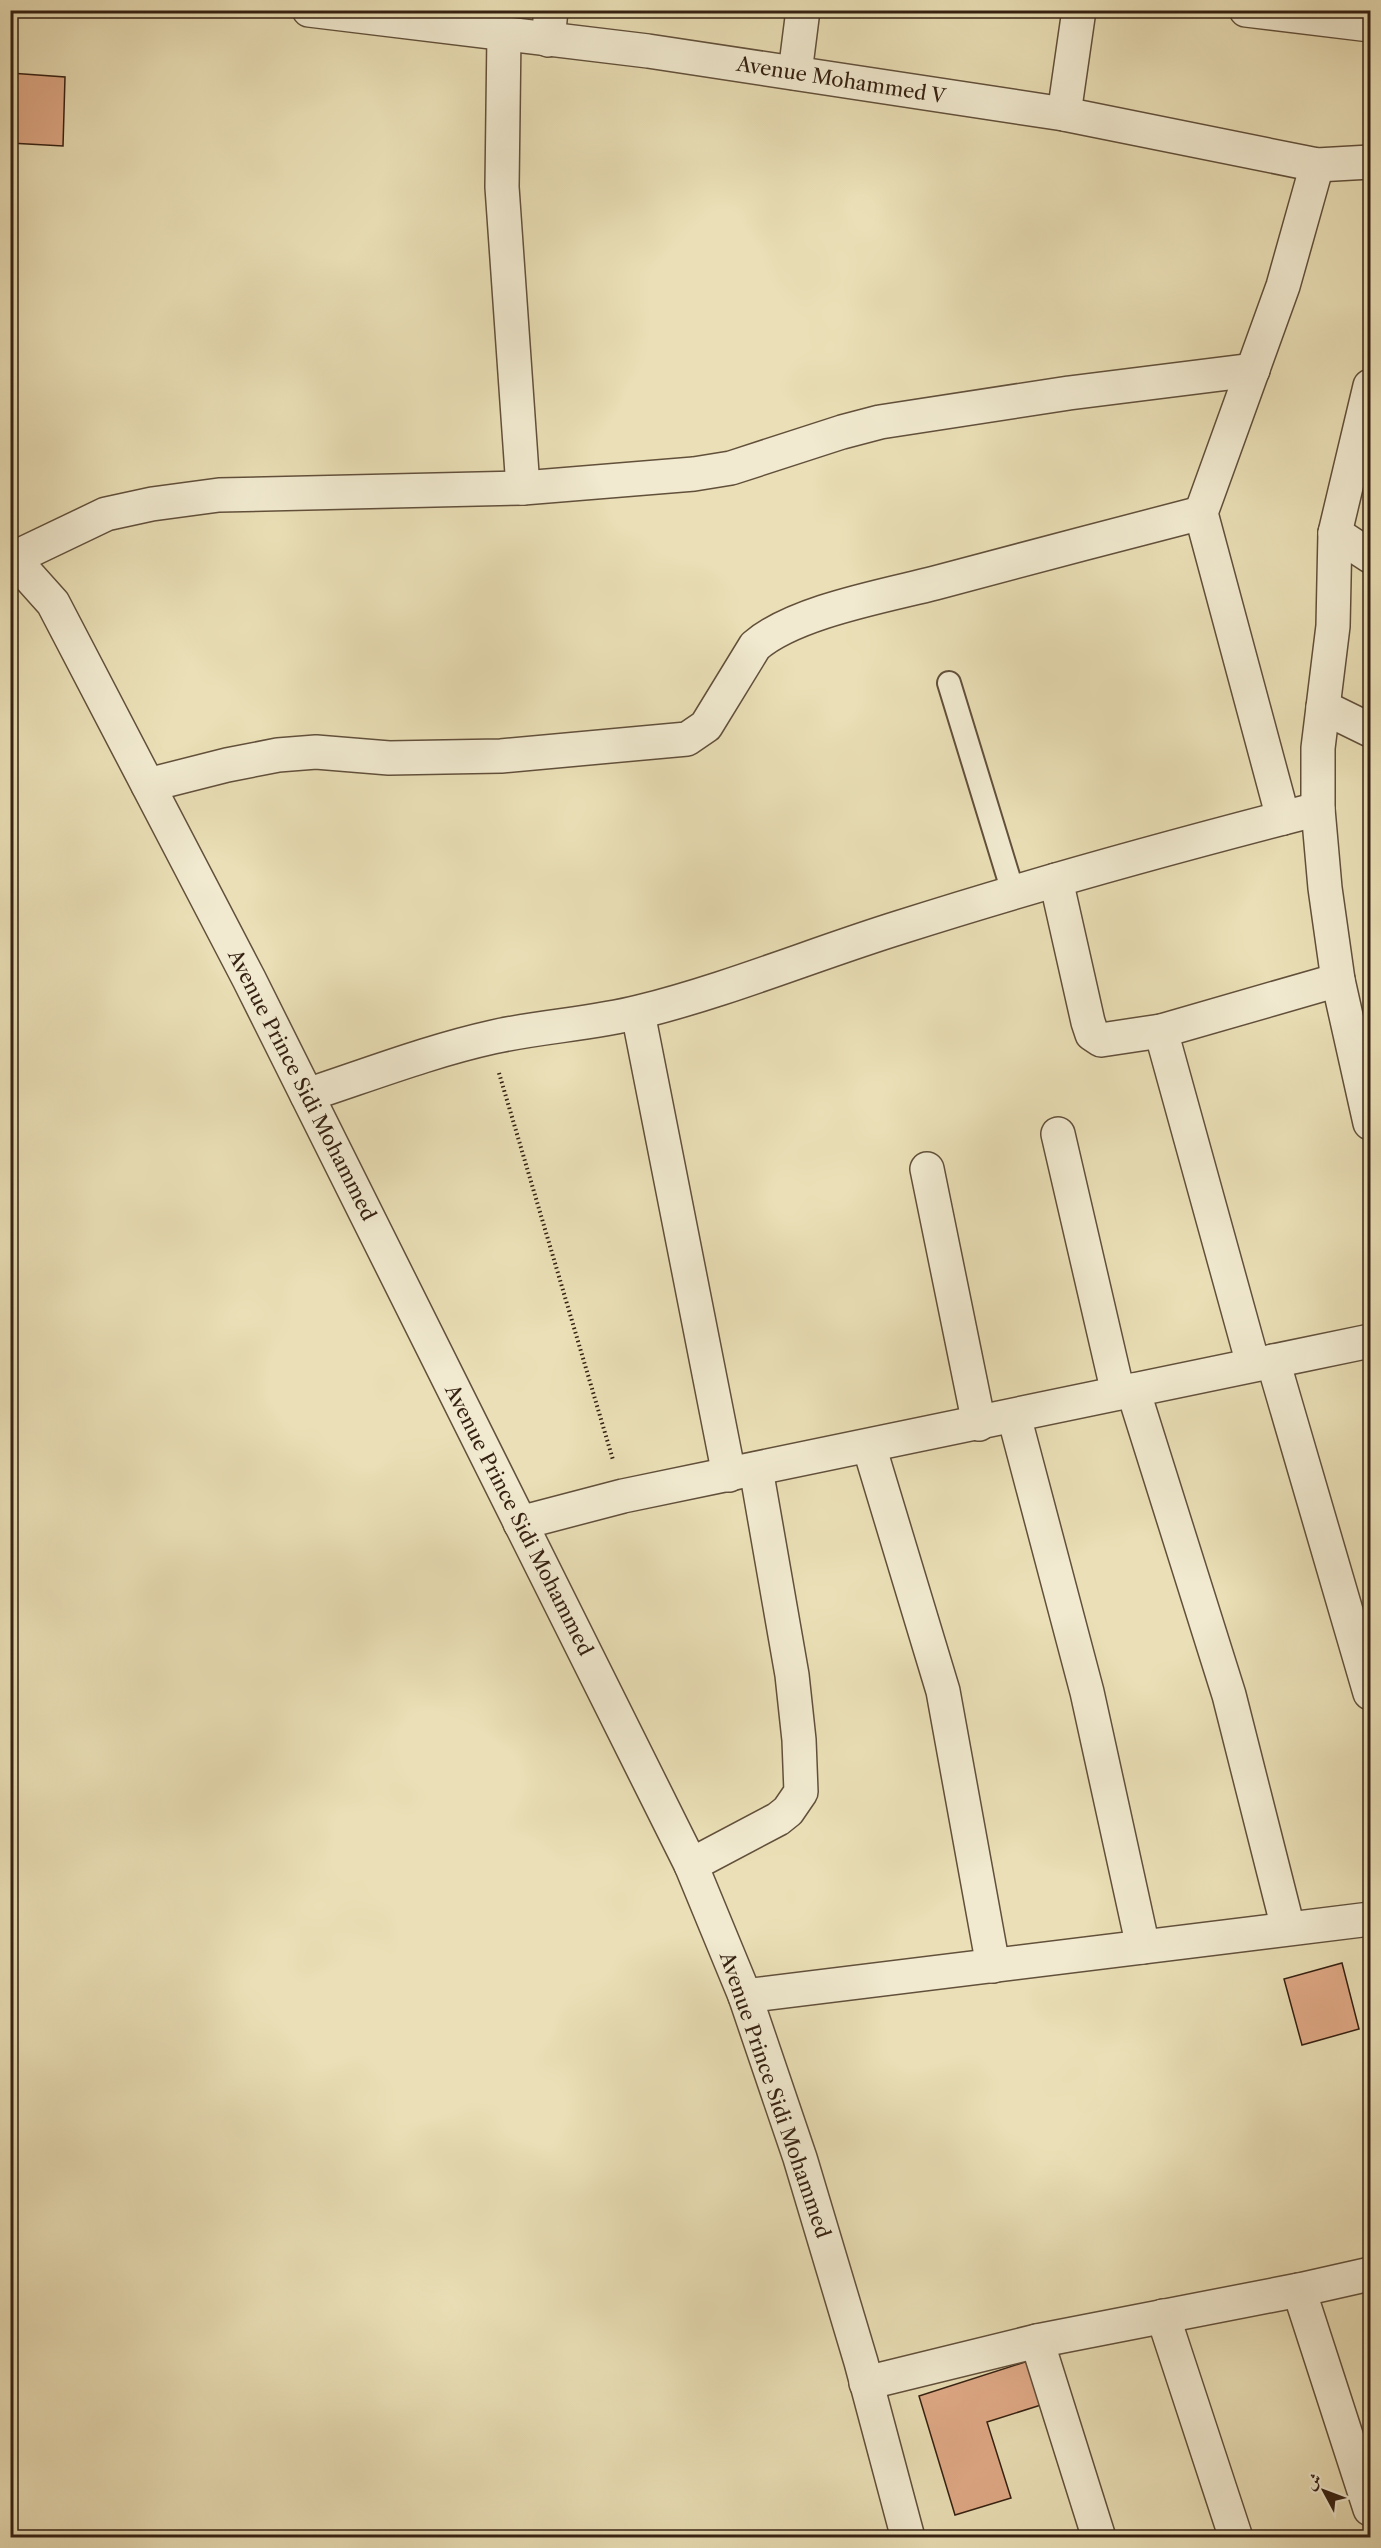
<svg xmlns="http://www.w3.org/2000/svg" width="1381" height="2548" viewBox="0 0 1381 2548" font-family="'Libre Caslon Text',Amiri,serif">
<rect width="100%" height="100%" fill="#eadfb6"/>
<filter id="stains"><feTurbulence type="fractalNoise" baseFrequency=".00333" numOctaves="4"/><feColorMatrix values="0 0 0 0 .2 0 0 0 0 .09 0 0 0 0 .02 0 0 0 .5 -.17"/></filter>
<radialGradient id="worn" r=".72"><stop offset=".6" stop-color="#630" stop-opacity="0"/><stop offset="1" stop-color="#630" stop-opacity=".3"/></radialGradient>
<g fill="#e0aa87" stroke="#352112" stroke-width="1.5">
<polygon points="10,73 65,77 63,146 10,143"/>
<polygon points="1342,1963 1359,2029 1302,2045 1284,1979"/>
<polygon points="1028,2361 1041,2405 987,2422 1011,2498 955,2515 919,2396"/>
</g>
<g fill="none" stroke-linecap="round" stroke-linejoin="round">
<g stroke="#62503b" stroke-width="26">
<polyline id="service" points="949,683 1013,892"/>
</g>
<g stroke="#62503b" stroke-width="36">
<polyline id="pedestrian" points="638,1013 729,1475"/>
</g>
<g stroke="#62503b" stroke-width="36">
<g id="minor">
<polyline points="309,10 648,51 1064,114 1317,165 1370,162"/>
<polyline points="1246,10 1370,25"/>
<polyline points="504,34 502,187 523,488"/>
<polyline points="548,40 551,10"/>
<polyline points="795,73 803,10"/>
<polyline points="1064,114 1079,10"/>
<polyline points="1370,386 1335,533 1333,626 1318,748 1318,809 1325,888 1338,980 1370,1123"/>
<polyline points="1335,533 1370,556"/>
<polyline points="14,558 106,514 152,504 219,495 523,488 694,474 731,468 842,432 880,422 1069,393 1253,370"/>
<polyline points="1323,707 1370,730"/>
<path d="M148,785L227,765L278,755L316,752L389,758L501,756L687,739L706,726L755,646C794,612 884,596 935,583C1024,559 1112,536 1201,513"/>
<polyline points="1283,818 1201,513 1283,286 1317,165"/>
<polyline points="1056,880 1088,1022 1092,1034 1101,1040 1161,1031 1338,980"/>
<polyline points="1161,1031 1253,1364"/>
<path d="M307,1095C368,1075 430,1051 493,1037C542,1026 592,1024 639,1012C728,990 814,954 901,927C1039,883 1178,845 1318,809"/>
<polyline points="1058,1134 1118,1393"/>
<polyline points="927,1169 979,1424"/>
<polyline points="1273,1361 1370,1693"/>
<polyline points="1133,1390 1229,1695 1288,1928"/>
<polyline points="1014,1416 1087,1692 1143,1947"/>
<polyline points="869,1446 943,1691 993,1966"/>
<polyline points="520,1523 623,1496 1370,1341"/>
<polyline points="691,1865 778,1819 788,1811 801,1792 799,1740 792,1675 756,1469"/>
<polyline points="1299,2290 1370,2509"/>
<polyline points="1163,2316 1236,2538"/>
<polyline points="1037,2341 1099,2538"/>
<polyline points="866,2383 1037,2341 1299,2290 1370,2274"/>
</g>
</g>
<g stroke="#62503b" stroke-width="36">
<g id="tertiary">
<polyline points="10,555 53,603 249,979 691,1865 745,1996 800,2158 861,2362 908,2538"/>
<polyline points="745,1996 1370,1919"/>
</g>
</g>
<polyline stroke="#352112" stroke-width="4" stroke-dasharray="1.5 3" stroke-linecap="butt" points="499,1073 613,1460"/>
<use href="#service" stroke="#f1ead0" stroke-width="22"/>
<use href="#pedestrian" stroke="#f1ead0" stroke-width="33"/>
<use href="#minor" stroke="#f1ead0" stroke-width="33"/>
<use href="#tertiary" stroke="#f1ead0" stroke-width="33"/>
</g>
<g text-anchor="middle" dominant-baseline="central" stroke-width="5" stroke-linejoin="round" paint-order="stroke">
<g font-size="20" fill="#352112" stroke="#f1ead0">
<text transform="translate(841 80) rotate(9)">Avenue Mohammed V</text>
<text transform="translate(302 1085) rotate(63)">Avenue Prince Sidi Mohammed</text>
<text transform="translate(519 1520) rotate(63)">Avenue Prince Sidi Mohammed</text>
<text transform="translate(775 2095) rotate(71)">Avenue Prince Sidi Mohammed</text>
</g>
</g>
<rect width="1381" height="2548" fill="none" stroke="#eadfb6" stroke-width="36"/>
<rect x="12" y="12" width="1357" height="2524" fill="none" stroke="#352112" stroke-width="3"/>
<rect x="18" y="18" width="1345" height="2512" fill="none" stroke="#352112" stroke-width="1.5"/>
<g transform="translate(1324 2491) rotate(311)" stroke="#f1ead0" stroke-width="4.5" paint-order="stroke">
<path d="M0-4.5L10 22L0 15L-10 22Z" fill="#352112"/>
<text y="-9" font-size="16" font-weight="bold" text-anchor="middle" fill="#352112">ش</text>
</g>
<rect width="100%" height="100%" filter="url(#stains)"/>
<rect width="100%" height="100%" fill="url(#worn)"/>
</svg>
